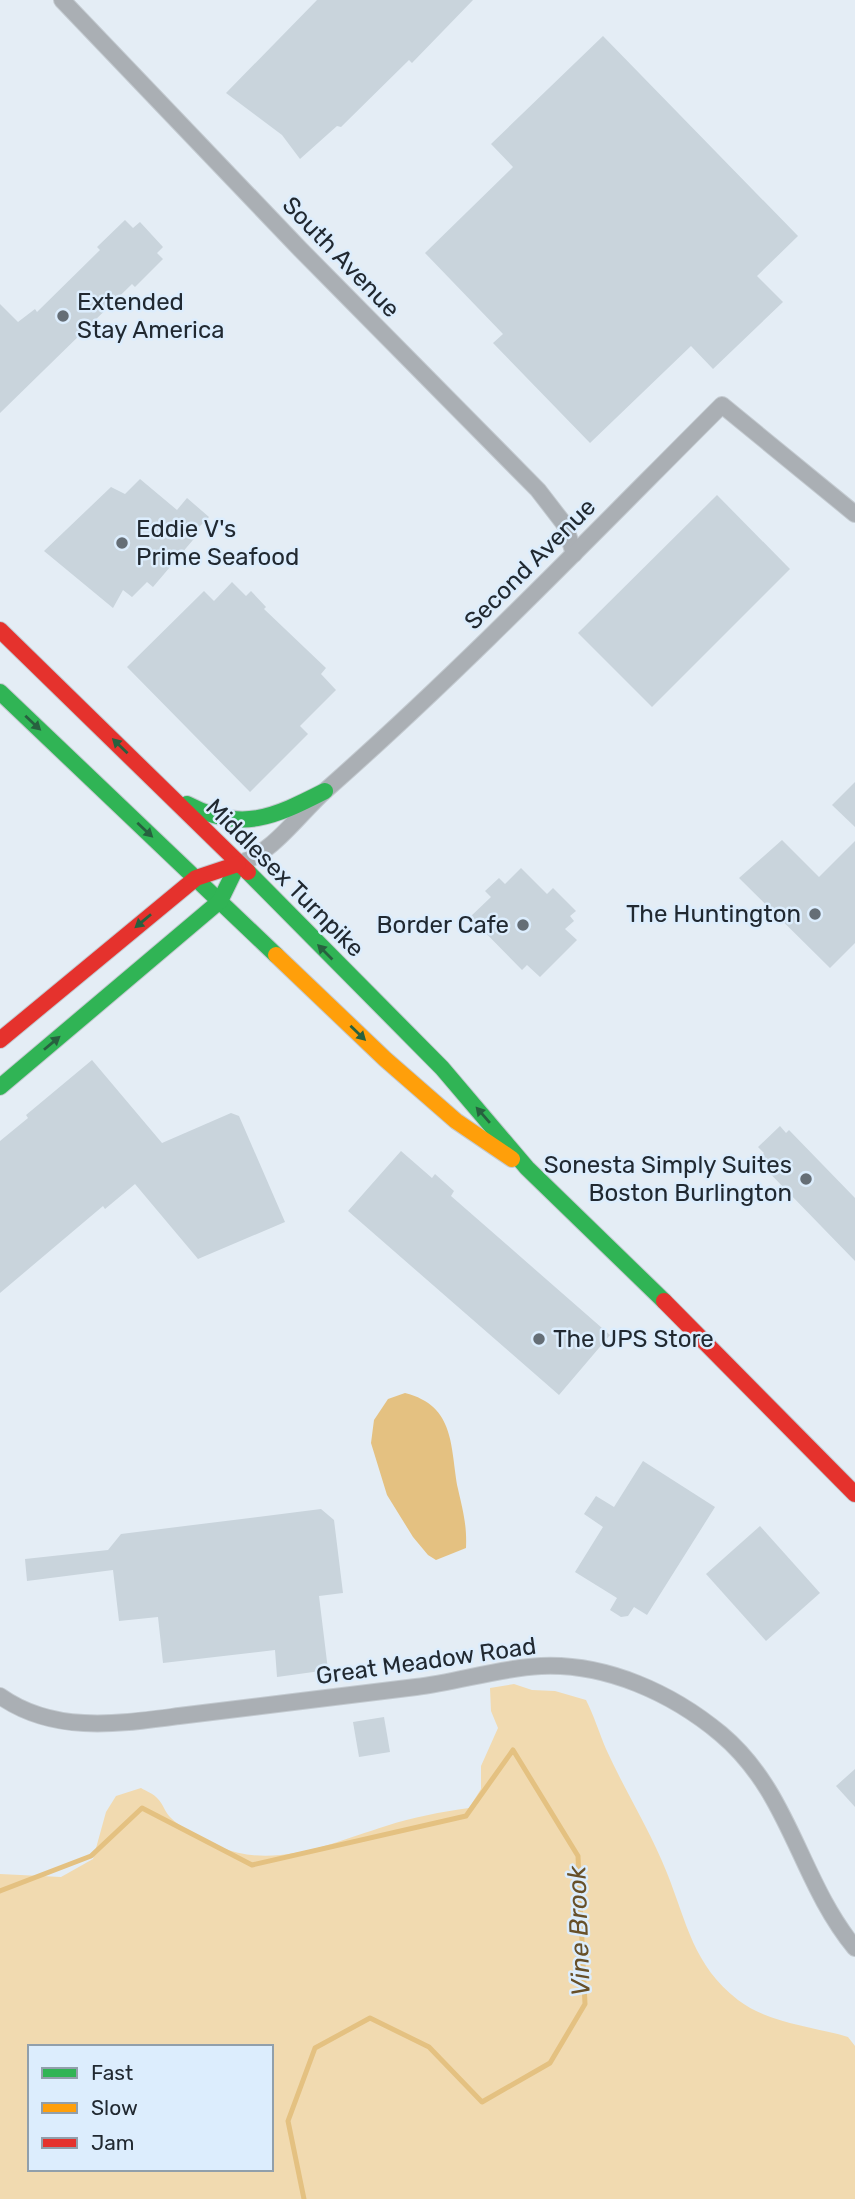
<svg xmlns="http://www.w3.org/2000/svg" width="855" height="2199" viewBox="0 0 855 2199" font-family="Rubik,sans-serif">
<rect width="100%" height="100%" fill="#e4edf5"/>
<path fill="#f1dab0" fill-rule="evenodd" d="M514,1684L532,1690L555,1691L586,1700C594,1716 599,1732 606,1749C625,1791 650,1830 667,1873C687,1923 693,1965 738,2000C770,2024 812,2026 848,2037L855,2046V2199H0V1874L61,1877L93,1859L106,1812L116,1796L141,1788C146,1791 154,1794 158,1799C163,1804 165,1812 170,1817C180,1828 207,1841 220,1847C275,1870 334,1842 386,1826C413,1817 441,1812 469,1808L481,1789V1766L498,1728L491,1711L490,1688ZM30,2047H271V2169H30Z"/>
<path fill="#e4c181" d="M405,1393C456,1406 450,1447 458,1489C463,1511 467,1525 466,1548L436,1560L428,1555L413,1537L387,1495L371,1443L374,1420L388,1399Z"/>
<g fill="none" stroke-linecap="round" stroke-linejoin="round">
<polyline stroke="#e4c181" stroke-width="5" points="0,1891 91,1856 142,1808 252,1865 466,1816 513,1750 578,1856 585,2004 550,2063 482,2102 429,2047 370,2018 315,2048 288,2121 304,2199"/>
</g>
<g fill="#c9d4dc">
<polygon points="317,0 473,0 412,63 409,60 341,127 337,126 300,159 282,135 226,93"/>
<polygon points="603,36 798,236 757,276 783,302 713,369 691,346 590,443 493,343 503,334 425,253 513,167 491,144"/>
<polygon points="125,220 133,228 140,222 163,247 157,253 163,259 135,287 132,284 0,413 0,304 18,322 35,309 37,312 100,250 97,247"/>
<polygon points="140,479 177,510 187,498 209,517 195,531 198,534 153,587 147,582 132,597 123,590 113,608 44,551 111,487 125,494"/>
<polygon points="717,495 790,569 652,707 578,633"/>
<polygon points="232,582 246,596 251,591 266,607 264,609 326,668 321,674 336,690 300,726 308,734 250,792 127,667 204,591 214,601"/>
<polygon points="855,782 855,827 832,805"/>
<polygon points="782,840 819,877 855,841 855,943 830,968 739,878"/>
<polygon points="521,868 547,894 553,888 576,911 570,916 574,921 565,929 577,940 540,977 527,965 522,970 470,917 491,897 485,891 499,878 505,884"/>
<polygon points="92,1060 162,1143 231,1113 239,1116 285,1222 198,1259 135,1184 105,1209 103,1206 0,1293 0,1141 28,1118 26,1115"/>
<polygon points="780,1126 786,1133 789,1130 855,1198 855,1261 757,1160 764,1153 758,1147"/>
<polygon points="401,1151 432,1178 435,1174 454,1191 451,1196 610,1335 559,1395 348,1211"/>
<polygon points="643,1461 715,1507 647,1615 634,1607 628,1616 621,1617 610,1610 617,1598 575,1572 603,1527 584,1514 596,1496 614,1507"/>
<polygon points="321,1509 334,1520 343,1593 319,1596 328,1670 277,1677 275,1650 163,1663 158,1617 119,1621 113,1570 27,1581 25,1559 108,1550 121,1534"/>
<polygon points="760,1526 820,1593 766,1641 706,1574"/>
<polygon points="384,1717 390,1752 359,1757 353,1722"/>
<polygon points="855,1769 855,1807 836,1786"/>
</g>
<g fill="none" stroke-linecap="round" stroke-linejoin="round">
<g stroke="#c3cad0" stroke-width="18">
<g id="street">
<polyline points="62,0 300,249 538,490 565,525 574,554"/>
<path d="M238,864C274,852 298,815 326,790C464,668 592,535 722,405L855,514"/>
<path d="M0,1696C54,1734 118,1724 179,1716C258,1707 337,1696 416,1687C458,1682 499,1668 541,1666C606,1663 672,1693 721,1734C791,1793 799,1880 855,1948"/>
</g>
</g>
<g stroke="#c3cad0" stroke-width="18">
<g id="fast">
<polyline points="0,692 276,955"/>
<path d="M187,804C241,833 274,817 325,791"/>
<polyline points="248,872 442,1068 527,1168 664,1301"/>
<polyline points="0,1087 220,901 238,864"/>
</g>
</g>
<g stroke="#c3cad0" stroke-width="18">
<polyline id="slow" points="276,955 385,1059 456,1121 512,1159"/>
</g>
<g stroke="#c3cad0" stroke-width="18">
<g id="jam">
<polyline points="0,630 248,872"/>
<polyline points="0,1040 196,878 238,864"/>
<polyline points="664,1301 855,1494"/>
</g>
</g>
<use href="#street" stroke="#aaafb4" stroke-width="16"/>
<use href="#fast" stroke="#30b455" stroke-width="16"/>
<use href="#slow" stroke="#ff9f0a" stroke-width="16"/>
<use href="#jam" stroke="#e5322d" stroke-width="16"/>
</g>
<defs><path id="oneway-solid" d="M-6-.8H1V-3.2L6.5 0L1 3.2V.8H-6Z" transform="scale(1.75)"/></defs>
<g fill="#27613f">
<use href="#oneway-solid" transform="translate(33 723) rotate(43)"/>
<use href="#oneway-solid" transform="translate(120 746) rotate(-136)"/>
<use href="#oneway-solid" transform="translate(145 830) rotate(43)"/>
<use href="#oneway-solid" transform="translate(143 921) rotate(140)"/>
<use href="#oneway-solid" transform="translate(325 952) rotate(-135)"/>
<use href="#oneway-solid" transform="translate(358 1033) rotate(44)"/>
<use href="#oneway-solid" transform="translate(52 1043) rotate(-40)"/>
<use href="#oneway-solid" transform="translate(483 1115) rotate(-131)"/>
</g>
<g fill="#656e76" stroke="#dcedfd" stroke-width="2.5">
<circle cx="63" cy="316" r="7"/>
<circle cx="122" cy="543" r="7"/>
<circle cx="815" cy="914" r="7"/>
<circle cx="523" cy="925" r="7"/>
<circle cx="806" cy="1179" r="7"/>
<circle cx="539" cy="1339" r="7"/>
</g>
<g text-anchor="middle" dominant-baseline="central" stroke-width="5" stroke-linejoin="round" paint-order="stroke">
<g font-size="24" fill="#212931" stroke="#dcedfd">
<text transform="translate(341 257) rotate(46)">South Avenue</text>
<text transform="translate(530 564) rotate(-45)">Second Avenue</text>
<text transform="translate(285 878) rotate(45)">Middlesex Turnpike</text>
<text transform="translate(426 1661) rotate(-8)">Great Meadow Road</text>
</g>
<g font-size="24" fill="#212931" stroke="#dcedfd" text-anchor="start">
<text x="77" y="302">Extended<tspan x="77" dy="28">Stay America</tspan></text>
<text x="136" y="529">Eddie V's<tspan x="136" dy="28">Prime Seafood</tspan></text>
<text x="801" y="914" text-anchor="end">The Huntington</text>
<text x="509" y="925" text-anchor="end">Border Cafe</text>
<text x="792" y="1165" text-anchor="end">Sonesta Simply Suites<tspan x="792" dy="28">Boston Burlington</tspan></text>
<text x="553" y="1339">The UPS Store</text>
</g>
<g font-size="26" font-style="italic" fill="#675029" stroke="#dcedfd">
<text transform="translate(579 1931) rotate(-92)">Vine Brook</text>
</g>
</g>
<rect x="28" y="2045" width="245" height="126" fill="#dcedfd" stroke="#919fab" stroke-width="2"/>
<rect x="42" y="2068" width="35" height="10" fill="#30b455" stroke="#919fab" stroke-width="2"/>
<text x="91" y="2080" font-size="21" fill="#212931">Fast</text>
<rect x="42" y="2103" width="35" height="10" fill="#ff9f0a" stroke="#919fab" stroke-width="2"/>
<text x="91" y="2115" font-size="21" fill="#212931">Slow</text>
<rect x="42" y="2138" width="35" height="10" fill="#e5322d" stroke="#919fab" stroke-width="2"/>
<text x="91" y="2150" font-size="21" fill="#212931">Jam</text>
</svg>
